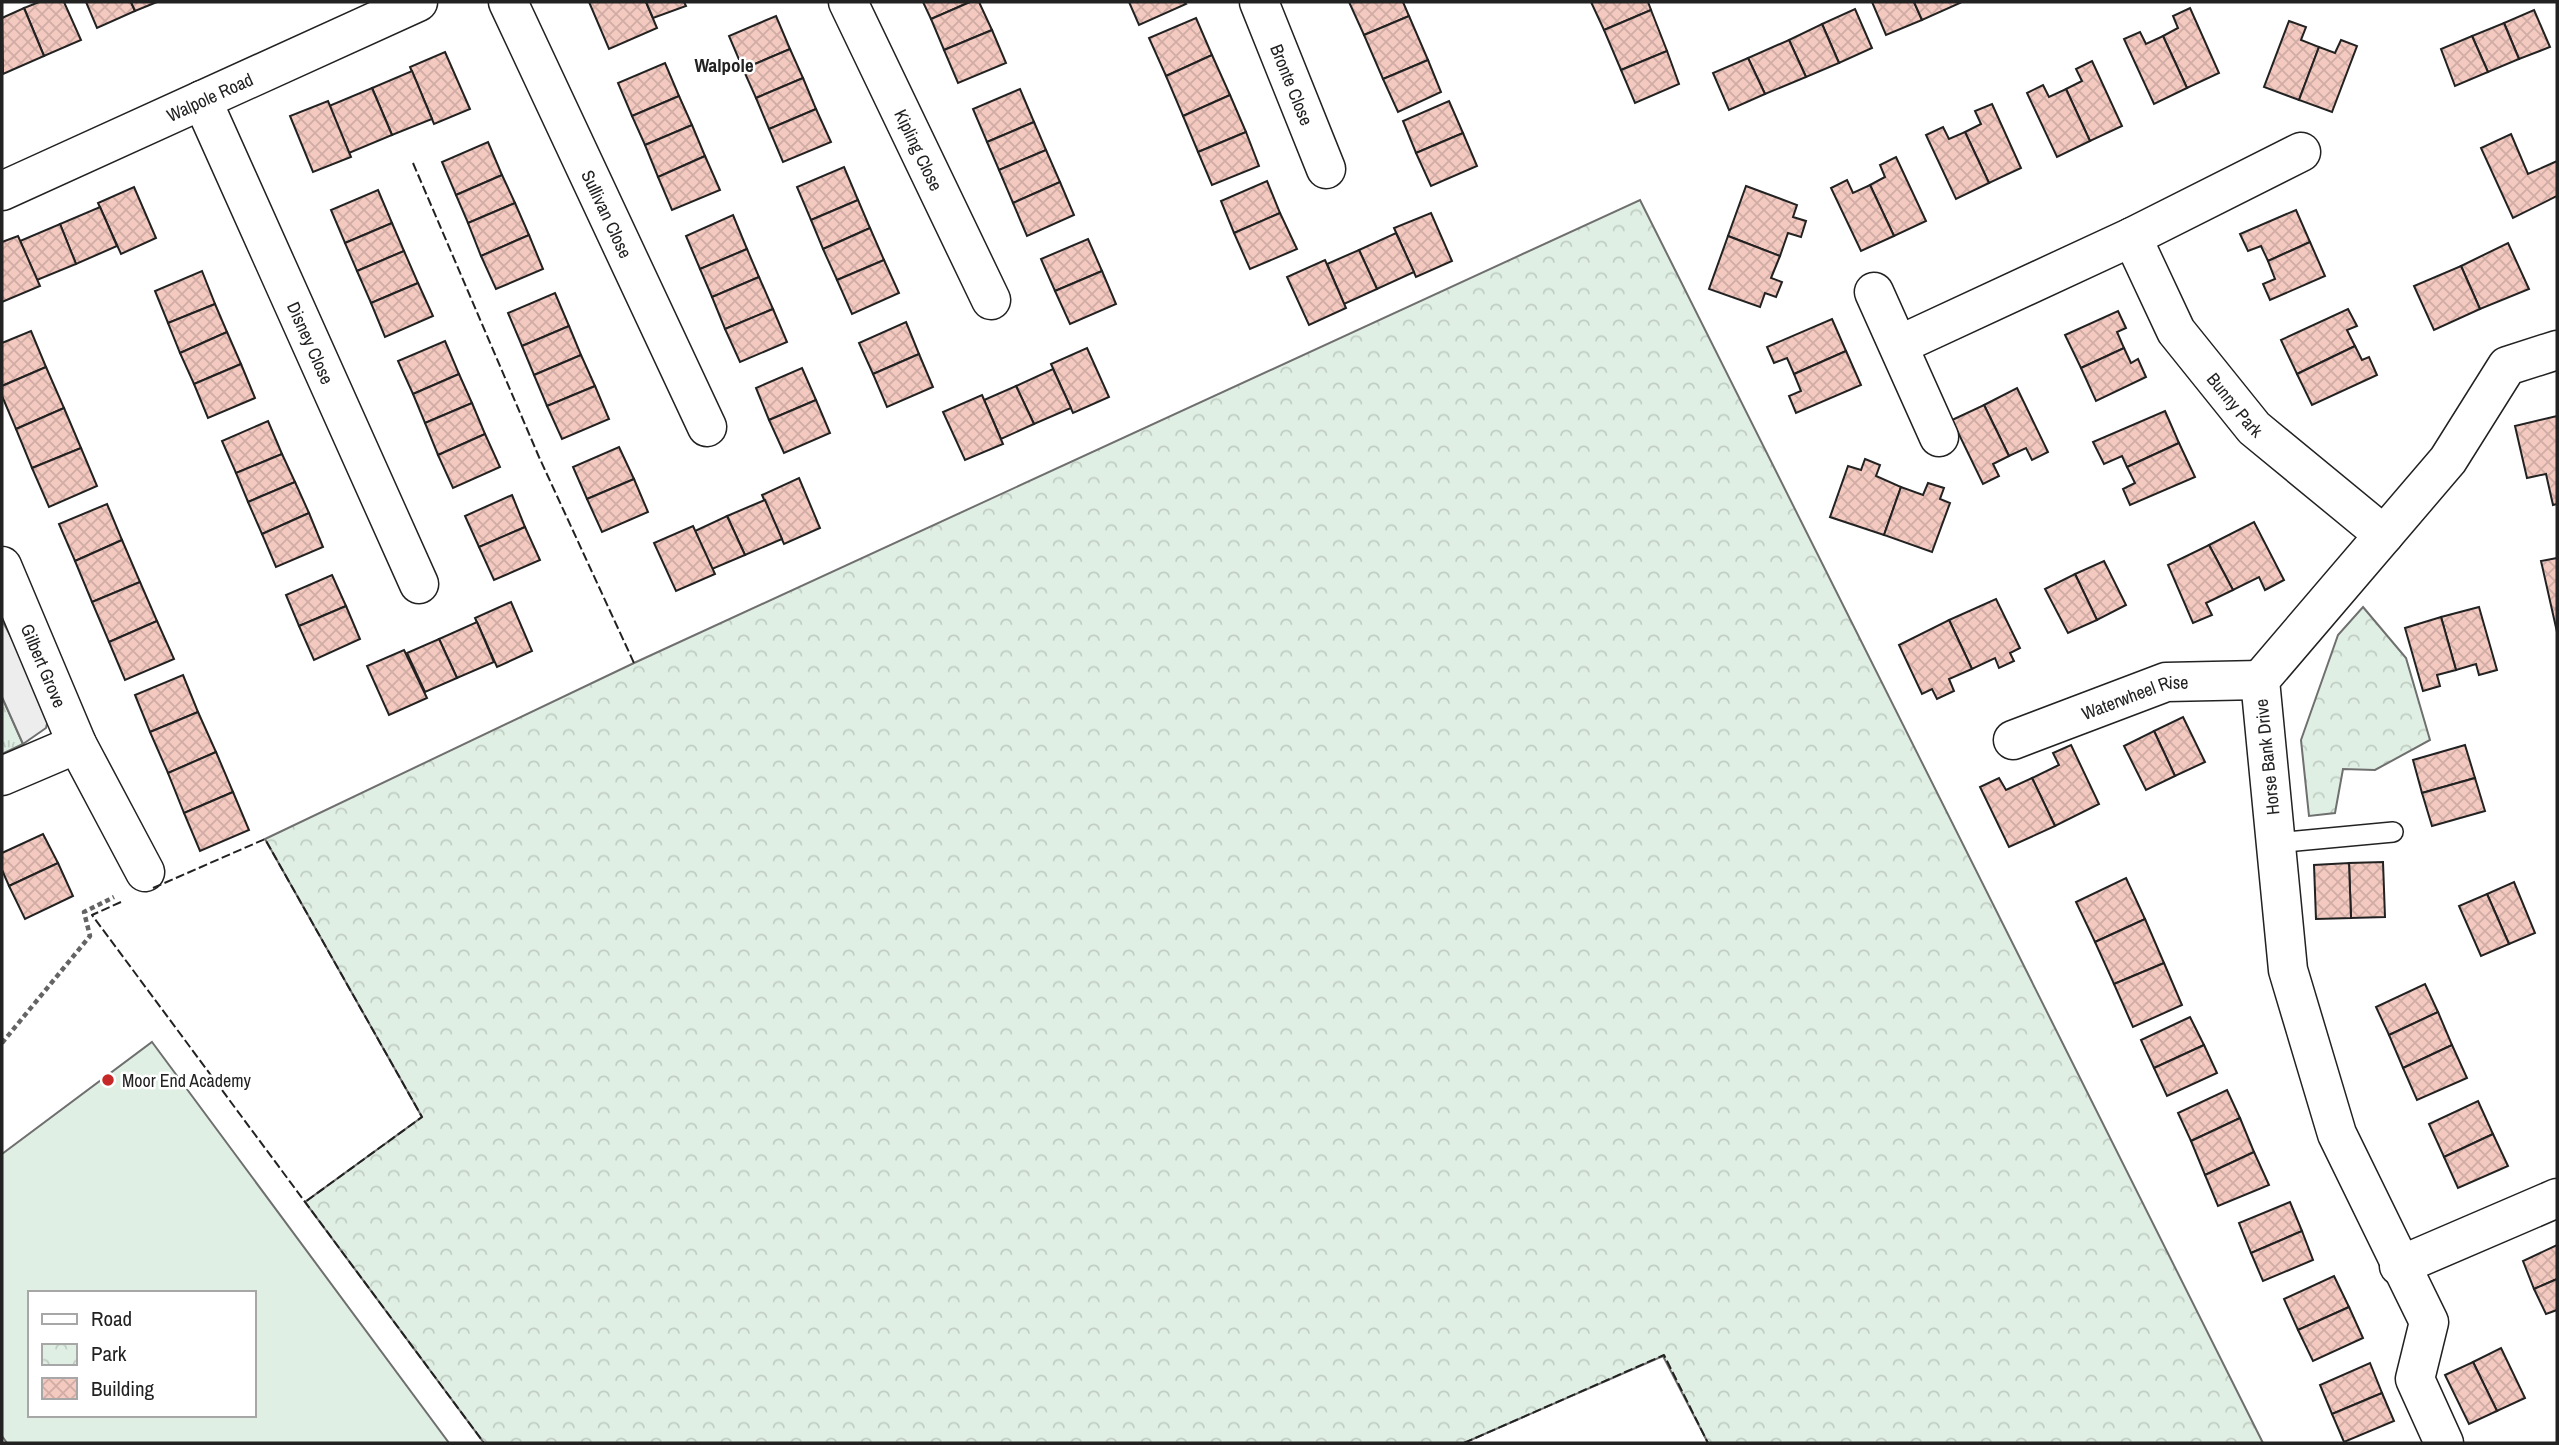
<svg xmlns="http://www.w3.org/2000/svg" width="2559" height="1445" viewBox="0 0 2559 1445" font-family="'Archivo Narrow',sans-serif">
<defs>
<pattern id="grass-tufts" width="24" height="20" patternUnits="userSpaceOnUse" patternTransform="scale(1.75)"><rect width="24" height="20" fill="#e0efe3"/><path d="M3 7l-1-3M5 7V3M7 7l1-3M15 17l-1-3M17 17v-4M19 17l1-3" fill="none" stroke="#c0cdc2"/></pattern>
<pattern id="park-crowns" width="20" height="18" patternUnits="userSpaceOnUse" patternTransform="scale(1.75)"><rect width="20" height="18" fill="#e0efe3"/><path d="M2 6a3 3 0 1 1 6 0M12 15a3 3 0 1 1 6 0" fill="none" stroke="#c0cdc2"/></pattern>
<pattern id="building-cross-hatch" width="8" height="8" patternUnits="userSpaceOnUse" patternTransform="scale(1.75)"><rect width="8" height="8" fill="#f3c9c0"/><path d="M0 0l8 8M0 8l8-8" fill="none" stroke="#d0aca5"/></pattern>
</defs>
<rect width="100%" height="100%" fill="#fff"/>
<polygon fill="url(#grass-tufts)" stroke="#6f6f6f" stroke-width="2" points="2,697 23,744 2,754"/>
<g fill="url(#park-crowns)" stroke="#6f6f6f" stroke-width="2">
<polygon points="1640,200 2263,1443 1708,1443 1663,1356 1464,1443 484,1443 305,1202 422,1117 265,839 634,663"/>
<polygon points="2363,607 2406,658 2430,740 2375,770 2343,769 2335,813 2309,816 2301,740 2338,635"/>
</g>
<path fill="#e0efe3" stroke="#6f6f6f" stroke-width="2" fill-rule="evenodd" d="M152,1042L449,1443H7L2,1436V1154ZM30,1293H254V1415H30Z"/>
<polygon fill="#ededed" stroke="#6f6f6f" stroke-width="2" points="2,620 50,711 46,728 23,744 2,697"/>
<g fill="url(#building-cross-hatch)" stroke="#222" stroke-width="2">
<polygon points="39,2 64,2 81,40 44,56 24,8"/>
<polygon points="86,2 131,2 135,11 97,28"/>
<polygon points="131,2 157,2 135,11"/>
<polygon points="589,2 646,2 657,28 609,49"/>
<polygon points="646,2 684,2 686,6 653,18"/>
<polygon points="923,2 970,2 931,19"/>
<polygon points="970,2 979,2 992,30 944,50 931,19"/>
<polygon points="1129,2 1184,2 1186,4 1139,25"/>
<polygon points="1349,2 1403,2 1409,16 1364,35"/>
<polygon points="1591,2 1648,2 1651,10 1604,30"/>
<polygon points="1872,2 1914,2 1922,20 1886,35"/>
<polygon points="1914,2 1959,2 1960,3 1922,20"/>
<polygon points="24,8 44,56 3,74 2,18"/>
<polygon points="2190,8 2219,73 2187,88 2163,36 2178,28 2173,16"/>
<polygon points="1855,9 1872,48 1839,63 1822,24"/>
<polygon points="1651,10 1667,51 1621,70 1604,30"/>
<polygon points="2534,10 2550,47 2519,59 2504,23"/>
<polygon points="776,16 790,49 743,69 729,36"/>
<polygon points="1409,16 1428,60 1383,79 1364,35"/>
<polygon points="1196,18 1212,55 1166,76 1149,38"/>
<polygon points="2289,21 2306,27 2301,40 2319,47 2299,100 2264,87"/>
<polygon points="2504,23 2519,59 2488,72 2472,36"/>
<polygon points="1822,24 1839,63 1806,77 1789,40"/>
<polygon points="992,30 1006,63 958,83 944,50"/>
<polygon points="2140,32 2146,44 2163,36 2187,88 2154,104 2124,39"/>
<polygon points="2472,36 2488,72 2455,86 2441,49"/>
<polygon points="1789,40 1806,77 1765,94 1748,58"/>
<polygon points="2341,40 2357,46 2332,112 2299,100 2319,47 2335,53"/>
<polygon points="790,49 803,78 756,98 743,69"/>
<polygon points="1667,51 1679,84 1635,103 1621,70"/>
<polygon points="445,52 470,109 434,124 410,67"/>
<polygon points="1212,55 1230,95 1183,116 1166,76"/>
<polygon points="1748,58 1765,94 1729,110 1713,73"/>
<polygon points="1428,60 1441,92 1398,112 1383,79"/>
<polygon points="2092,61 2122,126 2090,141 2066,89 2082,81 2076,69"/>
<polygon points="665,63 679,96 632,116 618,83"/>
<polygon points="412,71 432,119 392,135 372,88"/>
<polygon points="803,78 816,109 769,129 756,98"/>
<polygon points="2043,85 2049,97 2066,89 2090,141 2057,157 2027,93"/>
<polygon points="372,88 392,135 349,153 329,106"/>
<polygon points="1020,89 1034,122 987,142 973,109"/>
<polygon points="1230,95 1246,132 1198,152 1183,116"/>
<polygon points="679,96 692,125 645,145 632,116"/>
<polygon points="328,101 351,157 313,172 290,116"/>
<polygon points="1449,101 1463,133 1416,153 1403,121"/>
<polygon points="1992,104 2021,168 1989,183 1965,132 1981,124 1975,111"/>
<polygon points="816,109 831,142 783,162 769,129"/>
<polygon points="1034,122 1046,150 999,170 987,142"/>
<polygon points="692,125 705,156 658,177 645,145"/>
<polygon points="1943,127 1949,139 1965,132 1989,183 1956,199 1926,135"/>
<polygon points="1246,132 1259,166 1212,185 1198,152"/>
<polygon points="1463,133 1477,166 1431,186 1416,153"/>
<polygon points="2511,134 2528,174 2557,161 2557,196 2513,218 2481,148"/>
<polygon points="488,142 502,175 456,195 442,162"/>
<polygon points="1046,150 1060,182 1013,203 999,170"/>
<polygon points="705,156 720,190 672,210 658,177"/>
<polygon points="1896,157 1926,221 1894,236 1870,185 1885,177 1880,165"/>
<polygon points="844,167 858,200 811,220 797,187"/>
<polygon points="502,175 515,203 468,223 456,195"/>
<polygon points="1847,180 1853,193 1870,185 1894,236 1861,251 1831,188"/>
<polygon points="1267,181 1280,213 1234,233 1221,201"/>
<polygon points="1060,182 1074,215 1027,236 1013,203"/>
<polygon points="1746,186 1797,205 1793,217 1806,221 1801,237 1788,233 1780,256 1728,236"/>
<polygon points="134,187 156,238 121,254 98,203"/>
<polygon points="378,190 392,223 345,243 331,210"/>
<polygon points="858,200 870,228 823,249 811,220"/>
<polygon points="515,203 529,235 481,256 468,223"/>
<polygon points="100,207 117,246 76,264 60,224"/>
<polygon points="2296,210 2310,242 2268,261 2261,246 2248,251 2240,234"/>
<polygon points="1280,213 1297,249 1250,269 1234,233"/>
<polygon points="1431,213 1452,261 1416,277 1394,228"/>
<polygon points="733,215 747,249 700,269 686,236"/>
<polygon points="392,223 404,251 357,271 345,243"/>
<polygon points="60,224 76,264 37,280 20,241"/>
<polygon points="870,228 884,260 837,280 823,249"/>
<polygon points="1396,233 1414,272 1377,289 1359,250"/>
<polygon points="529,235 543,269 496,289 481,256"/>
<polygon points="18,236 40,286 2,302 2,242"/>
<polygon points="1728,236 1780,256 1771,278 1782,282 1776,297 1765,293 1760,307 1709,289"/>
<polygon points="1088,239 1102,271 1055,291 1041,259"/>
<polygon points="2310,242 2325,276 2270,300 2263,284 2275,279 2268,261"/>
<polygon points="2508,243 2529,289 2480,309 2461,266"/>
<polygon points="747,249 759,277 712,297 700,269"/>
<polygon points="1359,250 1377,289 1344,304 1327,264"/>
<polygon points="404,251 418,283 371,303 357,271"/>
<polygon points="884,260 899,293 852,314 837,280"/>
<polygon points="1325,260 1346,308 1309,325 1287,277"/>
<polygon points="2461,266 2480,309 2434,330 2414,286"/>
<polygon points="202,271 215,304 168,323 155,291"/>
<polygon points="1102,271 1116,304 1070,324 1055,291"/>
<polygon points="759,277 773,309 725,329 712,297"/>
<polygon points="418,283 433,316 385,337 371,303"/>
<polygon points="555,293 569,326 522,346 508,313"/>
<polygon points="215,304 227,332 180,353 168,323"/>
<polygon points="773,309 787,342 740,362 725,329"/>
<polygon points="2348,309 2357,326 2347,330 2355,346 2297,374 2281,340"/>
<polygon points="2118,311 2126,328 2117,332 2124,348 2081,368 2065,335"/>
<polygon points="1832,319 1846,351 1794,374 1787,358 1774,363 1767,347"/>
<polygon points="906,322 919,354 873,374 859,343"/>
<polygon points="569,326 581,355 534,375 522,346"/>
<polygon points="31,331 46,367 2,386 2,343"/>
<polygon points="227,332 241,364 194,384 180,353"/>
<polygon points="445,341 459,374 413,394 398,361"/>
<polygon points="2355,346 2362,360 2369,357 2377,375 2312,405 2297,374"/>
<polygon points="1087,348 1109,397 1073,413 1051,364"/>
<polygon points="2124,348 2131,363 2138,359 2146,377 2096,401 2081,368"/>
<polygon points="1846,351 1861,385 1796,413 1789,396 1801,391 1794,374"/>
<polygon points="919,354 933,387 887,407 873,374"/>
<polygon points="581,355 595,386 547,406 534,375"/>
<polygon points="241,364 255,398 208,418 194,384"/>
<polygon points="46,367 64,408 16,429 2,396 2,386"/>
<polygon points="802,368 816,400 769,420 756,388"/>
<polygon points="1053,369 1071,408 1034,424 1016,386"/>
<polygon points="459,374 472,403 425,423 413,394"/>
<polygon points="595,386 609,419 562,439 547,406"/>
<polygon points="1016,386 1034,424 1001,439 984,400"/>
<polygon points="2017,388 2048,452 2032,460 2026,448 2009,456 1984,405"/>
<polygon points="982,395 1003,444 965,460 943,412"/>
<polygon points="816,400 830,433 784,453 769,420"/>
<polygon points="472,403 485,434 438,455 425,423"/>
<polygon points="1984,405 2009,456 1993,464 1999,476 1983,484 1952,420"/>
<polygon points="64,408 81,448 32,468 16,429"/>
<polygon points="2165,411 2179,443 2127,467 2122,456 2104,464 2093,442"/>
<polygon points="2557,416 2557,504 2553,505 2546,474 2527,478 2515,426"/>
<polygon points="268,421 282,454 236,473 222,441"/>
<polygon points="485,434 500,467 453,488 438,455"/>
<polygon points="2179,443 2195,477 2130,505 2123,489 2135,483 2127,467"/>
<polygon points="619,447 634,479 587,499 573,467"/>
<polygon points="81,448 97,486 49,507 32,468"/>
<polygon points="282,454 295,482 248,502 236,473"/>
<polygon points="1865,459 1880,465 1876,476 1901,487 1884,535 1830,517 1848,466 1861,470"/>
<polygon points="799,478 820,528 784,544 762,495"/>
<polygon points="634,479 648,512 602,532 587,499"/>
<polygon points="295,482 309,513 262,534 248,502"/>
<polygon points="1928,483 1944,488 1940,499 1950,503 1932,552 1884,535 1901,487 1923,495"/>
<polygon points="512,495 525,527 479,547 465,516"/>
<polygon points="765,500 782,539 745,555 727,516"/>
<polygon points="107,504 122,540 75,561 59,524"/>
<polygon points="309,513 323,547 276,567 262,534"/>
<polygon points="727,516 745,555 712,569 695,531"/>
<polygon points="2254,522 2284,580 2265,590 2259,577 2233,590 2209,545"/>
<polygon points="693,526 715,574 676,591 654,543"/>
<polygon points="525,527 540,560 494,580 479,547"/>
<polygon points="122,540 140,582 92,602 75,561"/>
<polygon points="2209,545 2233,590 2206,603 2212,615 2193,623 2168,565"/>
<polygon points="2557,558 2557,632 2541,561"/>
<polygon points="2104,561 2126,605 2097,620 2075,574"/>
<polygon points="2075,574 2097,620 2068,633 2045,589"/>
<polygon points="332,575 346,606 299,626 286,595"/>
<polygon points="140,582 157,621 109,642 92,602"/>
<polygon points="1996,599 2020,648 2010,653 2014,661 1999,668 1995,658 1972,669 1949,620"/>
<polygon points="511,602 532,651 497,667 475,618"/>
<polygon points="346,606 360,639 314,660 299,626"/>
<polygon points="2479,607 2497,670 2479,675 2476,664 2456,670 2441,617"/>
<polygon points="2441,617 2456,670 2437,675 2440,686 2423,691 2405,628"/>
<polygon points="1949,620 1972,669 1949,679 1954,691 1937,699 1932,689 1922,694 1899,645"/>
<polygon points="157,621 174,659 125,680 109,642"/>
<polygon points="477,622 494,662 457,678 439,639"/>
<polygon points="439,639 457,678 425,692 407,653"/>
<polygon points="404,650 427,698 389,715 367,666"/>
<polygon points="183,675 198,712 150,732 135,695"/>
<polygon points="198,712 216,752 168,773 150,732"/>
<polygon points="2183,717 2205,762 2175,776 2154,731"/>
<polygon points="2154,731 2175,776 2146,790 2124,746"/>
<polygon points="2071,745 2099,804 2055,826 2032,778 2059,765 2053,753"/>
<polygon points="2465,745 2475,778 2422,793 2413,760"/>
<polygon points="216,752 233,792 184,813 168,773"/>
<polygon points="1999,778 2006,790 2032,778 2055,826 2009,847 1980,787"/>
<polygon points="2475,778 2485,811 2432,826 2422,793"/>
<polygon points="233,792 249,830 200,851 184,813"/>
<polygon points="43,834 58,863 9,886 2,870 2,853"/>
<polygon points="2383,862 2385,917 2351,918 2349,863"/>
<polygon points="58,863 73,896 25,919 9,886"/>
<polygon points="2349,863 2351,918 2316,919 2314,865"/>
<polygon points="2126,878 2145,919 2095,942 2076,902"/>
<polygon points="2514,882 2535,933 2509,944 2487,894"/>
<polygon points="2487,894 2509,944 2481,956 2459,906"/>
<polygon points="2145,919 2164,963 2114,984 2095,942"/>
<polygon points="2164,963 2182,1005 2133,1027 2114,984"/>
<polygon points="2425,984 2438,1012 2389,1035 2376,1007"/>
<polygon points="2438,1012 2452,1045 2403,1068 2389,1035"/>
<polygon points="2190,1017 2204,1045 2154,1068 2141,1040"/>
<polygon points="2204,1045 2217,1073 2167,1096 2154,1068"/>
<polygon points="2452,1045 2467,1078 2417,1100 2403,1068"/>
<polygon points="2227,1090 2240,1118 2191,1141 2178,1113"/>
<polygon points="2478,1101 2493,1134 2444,1157 2429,1124"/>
<polygon points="2240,1118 2254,1152 2205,1175 2191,1141"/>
<polygon points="2493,1134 2508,1166 2458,1188 2444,1157"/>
<polygon points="2254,1152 2269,1185 2218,1206 2205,1175"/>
<polygon points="2290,1202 2302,1231 2251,1253 2239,1223"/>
<polygon points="2302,1231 2313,1260 2263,1281 2251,1253"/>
<polygon points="2557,1245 2557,1279 2534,1289 2523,1261"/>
<polygon points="2334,1276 2349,1307 2298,1330 2284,1299"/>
<polygon points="2557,1279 2557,1310 2546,1314 2534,1289"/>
<polygon points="2349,1307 2363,1338 2313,1361 2298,1330"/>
<polygon points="2501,1348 2525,1398 2497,1411 2473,1362"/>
<polygon points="2473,1362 2497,1411 2469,1424 2445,1375"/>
<polygon points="2370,1363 2382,1393 2332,1414 2320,1385"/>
<polygon points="2382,1393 2394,1421 2344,1442 2332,1414"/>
</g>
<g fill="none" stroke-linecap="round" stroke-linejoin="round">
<g stroke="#222" stroke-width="22">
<polyline id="service" points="2275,843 2393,832"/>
</g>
<g stroke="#222" stroke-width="41">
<g id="minor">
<path id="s1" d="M508,2L707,427"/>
<path id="s2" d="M848,2L991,300"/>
<path id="s3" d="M1259,2L1326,169"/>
<path id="s4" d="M202,100L419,584"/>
<path id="s5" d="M2,191L418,2"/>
<polyline points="2132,237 2301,152"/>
<polyline points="1874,292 1939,437"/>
<path id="s6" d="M1899,345L2132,237L2176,331L2254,428L2384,535"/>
<path id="s7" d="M2,566L77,744L145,872"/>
<path id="s8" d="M2013,740L2166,682L2260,680"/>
<polyline points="2,776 77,744"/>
<polyline points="2399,1266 2557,1198"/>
<polyline points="2444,1443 2415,1379 2429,1322 2337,1134 2288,970 2260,680 2448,460 2507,366 2557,350"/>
</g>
</g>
<polyline stroke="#646464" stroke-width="4.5" stroke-dasharray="5 3.5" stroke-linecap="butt" points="2,1043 90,936 84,912 114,897"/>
<use href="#service" stroke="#fff" stroke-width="19"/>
<use href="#minor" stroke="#fff" stroke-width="38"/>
<g stroke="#222" stroke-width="2" stroke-dasharray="9 3.5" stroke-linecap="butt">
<polyline points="413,163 539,457 634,663"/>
<polyline points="153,888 265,839 422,1117 305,1202"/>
<polyline points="121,902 92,915 484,1443"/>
<polyline points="1464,1443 1664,1355 1708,1443"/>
</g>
</g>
<circle fill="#c62828" stroke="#fff" stroke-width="2.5" cx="108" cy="1080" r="7"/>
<g text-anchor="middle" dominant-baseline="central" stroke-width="5" stroke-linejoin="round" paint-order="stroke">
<g font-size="18" fill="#222" stroke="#fff">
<text stroke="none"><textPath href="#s3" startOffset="89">Bronte Close</textPath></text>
<text stroke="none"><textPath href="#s5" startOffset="228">Walpole Road</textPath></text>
<text stroke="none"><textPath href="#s2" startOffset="164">Kipling Close</textPath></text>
<text stroke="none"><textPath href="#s1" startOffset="234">Sullivan Close</textPath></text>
<text stroke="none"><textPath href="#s4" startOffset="266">Disney Close</textPath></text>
<text stroke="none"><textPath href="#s6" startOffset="455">Bunny Park</textPath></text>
<text stroke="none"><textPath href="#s7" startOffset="108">Gilbert Grove</textPath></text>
<text stroke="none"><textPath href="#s8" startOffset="130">Waterwheel Rise</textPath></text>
<text transform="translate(2267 757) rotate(-96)">Horse Bank Drive</text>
</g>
<g font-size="18" fill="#222" stroke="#fff" text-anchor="start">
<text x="122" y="1080">Moor End Academy</text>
</g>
<g font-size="19" font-weight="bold" fill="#222" stroke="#fff">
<text x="724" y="65">Walpole</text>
</g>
</g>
<rect width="2559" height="1445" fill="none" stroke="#222222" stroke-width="7"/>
<rect x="28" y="1291" width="228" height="126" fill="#ffffff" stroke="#a7a7a7" stroke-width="2"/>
<rect x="42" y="1314" width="35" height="10" fill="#ffffff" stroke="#a7a7a7" stroke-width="2"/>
<text x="91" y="1326" font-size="21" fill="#222222">Road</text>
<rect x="42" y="1344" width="35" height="21" fill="url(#park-crowns)" stroke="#a7a7a7" stroke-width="2"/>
<text x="91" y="1361" font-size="21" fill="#222222">Park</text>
<rect x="42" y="1378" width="35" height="21" fill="url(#building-cross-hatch)" stroke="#a7a7a7" stroke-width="2"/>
<text x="91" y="1396" font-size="21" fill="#222222">Building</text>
</svg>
